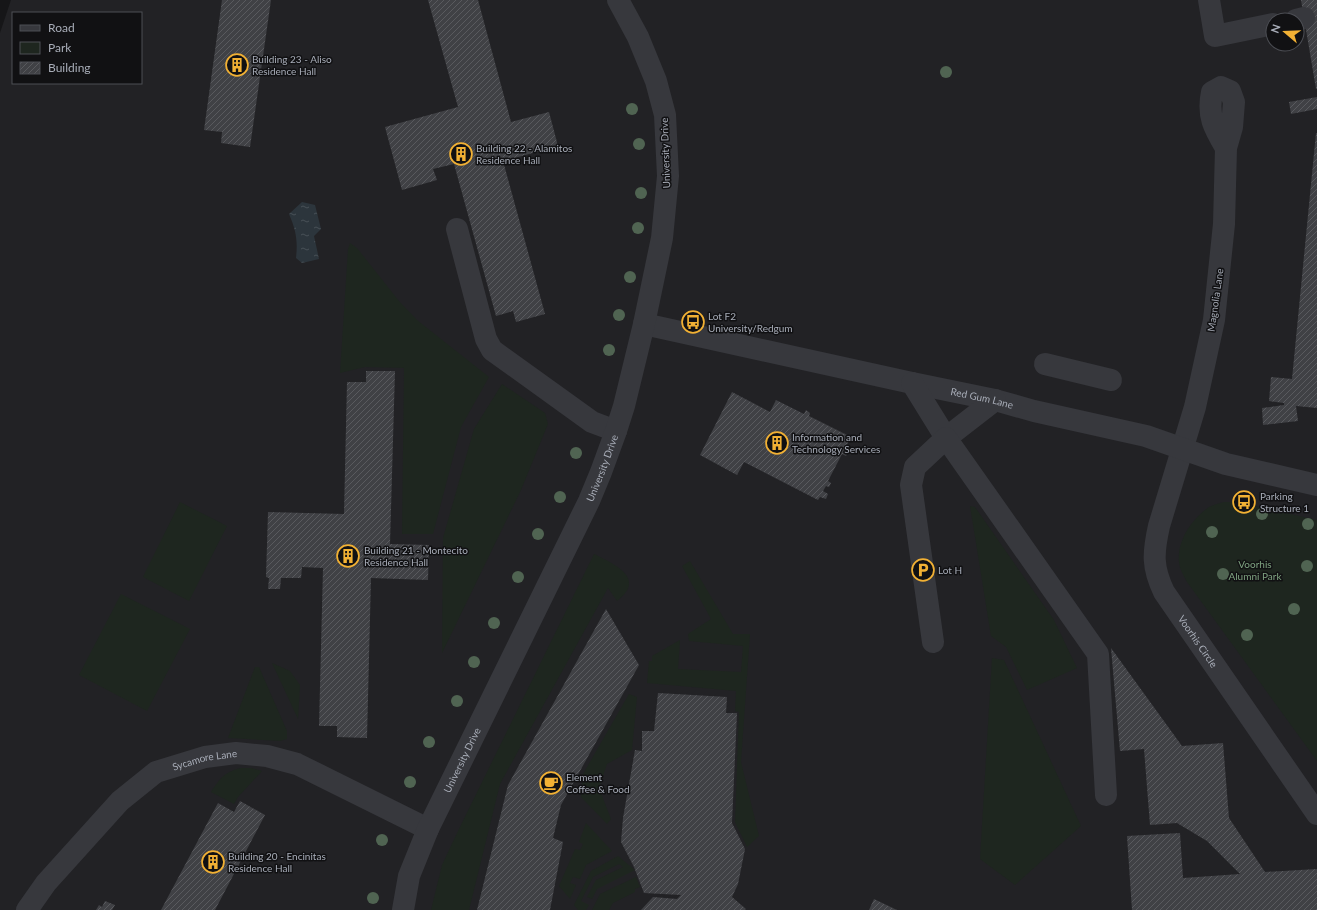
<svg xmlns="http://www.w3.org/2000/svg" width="1317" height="910" viewBox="0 0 1317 910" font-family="Lato,sans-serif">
<defs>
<pattern id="water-ripples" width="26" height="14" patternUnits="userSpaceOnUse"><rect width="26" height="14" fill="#2c353c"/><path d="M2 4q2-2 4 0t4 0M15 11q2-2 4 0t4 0" fill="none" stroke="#485056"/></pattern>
<pattern id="building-hatch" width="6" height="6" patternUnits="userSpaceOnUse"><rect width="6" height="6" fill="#404145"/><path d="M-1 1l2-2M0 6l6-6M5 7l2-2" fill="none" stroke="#595a5e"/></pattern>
</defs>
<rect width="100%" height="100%" fill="#161618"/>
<path fill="#222225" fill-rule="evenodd" d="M11,0H1317V910H0V33ZM13,13H141V83H13ZM1273,20H1297V44H1273Z"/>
<g fill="#1e261f">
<polygon points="350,243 357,248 399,301 417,320 489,377 461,427 433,534 402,534 404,368 365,367 340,373 348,249"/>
<polygon points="502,384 545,413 548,424 521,490 442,653 443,538 474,429"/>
<polygon points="180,502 227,526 189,601 143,577"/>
<path d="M1224,502H1236L1317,520V761L1187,582C1184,576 1179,568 1179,562C1177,540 1192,519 1209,507C1213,505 1219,503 1224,502Z"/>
<polygon points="970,506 975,507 1054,620 1077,668 1027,690 1006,647 991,636"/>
<path d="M594,554C614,564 647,578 617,601L608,588L500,784L469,910H431L442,865L458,831Z"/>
<polygon points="690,561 733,634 750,634 741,762 759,836 747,847 735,822 739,712 735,711 736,691 647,683 649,661 652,661 652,656 680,640 678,669 741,672 743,646 689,641 688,634 711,619 682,566"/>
<polygon points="121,594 190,629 147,711 79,675"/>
<polygon points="992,658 1004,660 1081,826 1015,885 980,859"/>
<polygon points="272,663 290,671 300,685 298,719"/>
<polygon points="255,667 259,667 287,731 287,739 280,741 228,738"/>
<polygon points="629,694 637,697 632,750 607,764 599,788 611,819 607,824 581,797 583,774"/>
<path d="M240,768H251L262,771L238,797L234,804L211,792C221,777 224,773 240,768Z"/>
<polygon points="586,823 612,851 586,865 580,879 573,877 570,883 576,885 570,899 559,886 575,849 580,850 583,844 579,842"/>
<polygon points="618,856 635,870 597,889 592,899 587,897 596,880 623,867 619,864 593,877 581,901 589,905 586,910 578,910 574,905 591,871"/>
<polygon points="636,877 640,887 635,889 635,892 613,903 609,910 592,910 600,894"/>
</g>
<path fill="url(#water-ripples)" d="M302,202L315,205L321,229L314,236L319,259L302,263L296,258C298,241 296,230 289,214Z"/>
<g fill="url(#building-hatch)">
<polygon points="222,0 271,0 250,147 221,143 222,132 204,130"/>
<polygon points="428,0 478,0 511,122 549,112 558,146 503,161 545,314 516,322 513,311 496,316 454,164 433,169 437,180 402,190 385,127 458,107"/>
<polygon points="1301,0 1317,0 1317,89 1316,89"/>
<polygon points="1317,97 1317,109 1291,114 1289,102"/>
<polygon points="1316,133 1317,133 1317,408 1296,406 1298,421 1263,425 1262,408 1284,405 1284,403 1269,401 1271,377 1292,379"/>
<polygon points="366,371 395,371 390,544 429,545 428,580 371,578 367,738 337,737 337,726 319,726 323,568 302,567 301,578 281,578 280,589 268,589 269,578 266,577 268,512 344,514 347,382 366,382"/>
<polygon points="732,392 770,412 776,400 804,414 806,410 810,413 809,416 851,437 845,449 848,451 846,456 842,454 828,481 831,483 829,487 826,486 823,491 828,494 826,499 820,497 818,500 744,462 737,475 700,455"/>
<polygon points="606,609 639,665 561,805 553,838 563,842 550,910 477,910 508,785"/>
<polygon points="1111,648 1182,746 1223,743 1229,818 1265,872 1317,869 1317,910 1132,910 1127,836 1180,833 1183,878 1240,874 1207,841 1177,823 1150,825 1144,749 1120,751"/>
<polygon points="658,693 727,697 726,713 737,713 732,823 745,849 738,884 732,897 746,909 745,910 641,910 653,897 677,899 681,895 644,893 634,867 621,842 623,818 635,750 642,751 642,731 654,731"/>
<polygon points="240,801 265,815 215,910 161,910 218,803 234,812"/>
<polygon points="874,899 897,910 869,910"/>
<polygon points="105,901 115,905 112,910 96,910 99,905 102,907"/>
</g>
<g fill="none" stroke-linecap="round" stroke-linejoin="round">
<g stroke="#37383d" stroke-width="22">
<polyline points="1209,0 1215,36 1273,24"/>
<polyline points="1296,20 1304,18"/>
<path id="s1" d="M1226,148C1214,128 1207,116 1212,92L1221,87L1230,91L1234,102L1232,127L1226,148L1224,224L1214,320L1195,407L1159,526C1153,553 1152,567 1164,592L1317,814"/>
<polyline points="457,229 486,339 492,350 592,422 616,431"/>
<path id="s2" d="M644,324L912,383L995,400L1034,411L1146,436L1226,464L1317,485"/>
<polyline points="1045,364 1111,380"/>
<polyline points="912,383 946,438 995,400"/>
<polyline points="933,642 911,485 915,467 946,438 1098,654 1106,795"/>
<path id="s3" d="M27,910L46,883L120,801L156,772L205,757L236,753L267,756L297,764L428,829"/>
<path id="s4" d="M403,910L409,876L428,829L589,501L601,472L616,431L624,406L644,324L662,238L668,176L665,115L656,81L638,37L618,0"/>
</g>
</g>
<g fill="#506452">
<circle cx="946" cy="72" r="6"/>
<circle cx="632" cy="109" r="6"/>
<circle cx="639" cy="144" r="6"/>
<circle cx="641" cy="193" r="6"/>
<circle cx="638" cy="228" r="6"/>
<circle cx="630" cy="277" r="6"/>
<circle cx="619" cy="315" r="6"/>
<circle cx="609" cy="350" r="6"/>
<circle cx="576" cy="453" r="6"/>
<circle cx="560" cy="497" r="6"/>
<circle cx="1262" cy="514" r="6"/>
<circle cx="1308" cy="524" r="6"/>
<circle cx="1212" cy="532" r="6"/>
<circle cx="538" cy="534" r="6"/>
<circle cx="1307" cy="566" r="6"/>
<circle cx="1223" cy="574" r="6"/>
<circle cx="518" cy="577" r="6"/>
<circle cx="1294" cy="609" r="6"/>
<circle cx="494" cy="623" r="6"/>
<circle cx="1247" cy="635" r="6"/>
<circle cx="474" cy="662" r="6"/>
<circle cx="457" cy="701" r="6"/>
<circle cx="429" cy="742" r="6"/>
<circle cx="410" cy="782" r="6"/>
<circle cx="382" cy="840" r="6"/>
<circle cx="373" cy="898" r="6"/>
</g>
<defs>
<g id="building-ring" transform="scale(1.15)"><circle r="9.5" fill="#111113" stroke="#f2b134" stroke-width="1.5"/><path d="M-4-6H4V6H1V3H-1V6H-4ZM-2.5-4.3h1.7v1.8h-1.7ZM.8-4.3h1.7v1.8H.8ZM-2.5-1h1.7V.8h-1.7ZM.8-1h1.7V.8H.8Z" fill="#f2b134"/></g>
<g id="bus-ring" transform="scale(1.15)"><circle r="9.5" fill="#111113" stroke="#f2b134" stroke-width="1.5"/><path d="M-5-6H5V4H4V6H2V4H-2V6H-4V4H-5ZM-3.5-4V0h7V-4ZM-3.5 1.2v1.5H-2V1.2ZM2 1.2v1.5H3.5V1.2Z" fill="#f2b134"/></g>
<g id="parking-ring" transform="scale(1.15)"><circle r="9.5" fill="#111113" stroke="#f2b134" stroke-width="1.5"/><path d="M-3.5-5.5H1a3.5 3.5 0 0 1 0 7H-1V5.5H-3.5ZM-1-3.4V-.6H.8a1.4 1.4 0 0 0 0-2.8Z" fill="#f2b134"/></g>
<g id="cafe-ring" transform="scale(1.15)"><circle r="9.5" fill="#111113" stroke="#f2b134" stroke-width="1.5"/><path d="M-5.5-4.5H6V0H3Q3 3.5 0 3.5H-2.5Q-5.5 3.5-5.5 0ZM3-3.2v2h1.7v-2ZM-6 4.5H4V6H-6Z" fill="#f2b134"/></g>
</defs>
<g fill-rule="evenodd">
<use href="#building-ring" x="237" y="65"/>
<use href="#building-ring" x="461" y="154"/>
<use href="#bus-ring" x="693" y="322"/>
<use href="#building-ring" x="777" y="443"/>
<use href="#bus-ring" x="1244" y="502"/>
<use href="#building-ring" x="348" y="556"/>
<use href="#parking-ring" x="923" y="570"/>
<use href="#cafe-ring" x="551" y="783"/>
<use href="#building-ring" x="213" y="862"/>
</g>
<g text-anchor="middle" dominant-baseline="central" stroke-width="3" stroke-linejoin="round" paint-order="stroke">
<g font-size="10" fill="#a8adb8" stroke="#111113" text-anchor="start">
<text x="252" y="59">Building 23 - Aliso<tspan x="252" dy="12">Residence Hall</tspan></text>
<text x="476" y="148">Building 22 - Alamitos<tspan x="476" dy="12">Residence Hall</tspan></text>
<text x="708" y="316">Lot F2<tspan x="708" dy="12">University/Redgum</tspan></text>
<text x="792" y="437">Information and<tspan x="792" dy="12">Technology Services</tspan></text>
<text x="1260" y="496">Parking<tspan x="1260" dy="12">Structure 1</tspan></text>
<text x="364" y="550">Building 21 - Montecito<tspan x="364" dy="12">Residence Hall</tspan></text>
<text x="938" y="570">Lot H</text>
<text x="566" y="777">Element<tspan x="566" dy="12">Coffee &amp; Food</tspan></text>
<text x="228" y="856">Building 20 - Encinitas<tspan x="228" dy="12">Residence Hall</tspan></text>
</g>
<g font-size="10" fill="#a8adb8" stroke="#111113">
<text transform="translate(665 153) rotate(-92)">University Drive</text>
<text transform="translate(1215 300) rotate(-82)">Magnolia Lane</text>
<text stroke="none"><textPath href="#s2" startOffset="346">Red Gum Lane</textPath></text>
<text stroke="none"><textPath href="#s4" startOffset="486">University Drive</textPath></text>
<text stroke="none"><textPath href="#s1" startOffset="652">Voorhis Circle</textPath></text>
<text stroke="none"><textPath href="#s4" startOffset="162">University Drive</textPath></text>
<text stroke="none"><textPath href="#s3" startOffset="240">Sycamore Lane</textPath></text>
</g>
<g font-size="10" fill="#7fa381" stroke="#111113">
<text x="1255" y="564">Voorhis<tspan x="1255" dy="12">Alumni Park</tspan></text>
</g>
</g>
<rect x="12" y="12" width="130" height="72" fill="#111113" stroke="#4d4f55"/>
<rect x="20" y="25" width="20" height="6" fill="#37383d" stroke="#4d4f55"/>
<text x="48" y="32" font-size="12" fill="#a8adb8">Road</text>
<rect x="20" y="42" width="20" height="12" fill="#1e261f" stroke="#4d4f55"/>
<text x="48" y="52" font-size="12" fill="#a8adb8">Park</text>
<rect x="20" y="62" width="20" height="12" fill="url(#building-hatch)" stroke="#4d4f55"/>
<text x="48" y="72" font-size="12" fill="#a8adb8">Building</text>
<g transform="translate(1285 32) rotate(289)"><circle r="19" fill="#111113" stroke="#4d4f55"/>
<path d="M0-3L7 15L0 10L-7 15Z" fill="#f2b134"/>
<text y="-6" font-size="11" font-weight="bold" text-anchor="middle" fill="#a8adb8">N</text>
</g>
</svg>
